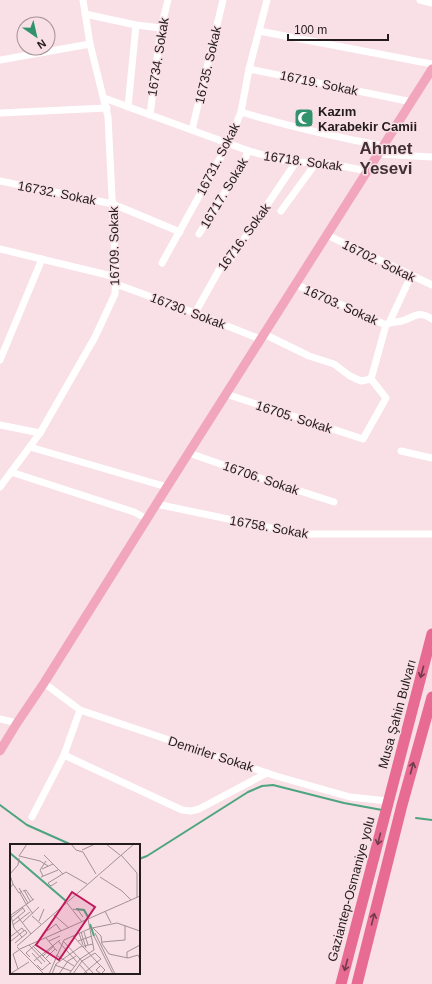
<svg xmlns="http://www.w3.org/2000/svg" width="432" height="984" viewBox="0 0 432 984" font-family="Arial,sans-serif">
<rect width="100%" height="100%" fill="#f8e0e6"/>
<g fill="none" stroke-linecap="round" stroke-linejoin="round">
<g stroke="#4da47e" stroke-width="2">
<polyline points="0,805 27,825 72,845"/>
<polyline points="416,818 432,820"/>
<polyline points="139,859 147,856 248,792 262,786 273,785 344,803 382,810"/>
</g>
<g stroke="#fff" stroke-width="7">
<polyline points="420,0 432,3"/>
<polyline points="85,14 136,25 161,28"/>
<polyline points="259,31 432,64"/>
<polyline points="0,60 90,44"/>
<polyline points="249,69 412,102"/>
<polyline points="104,98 249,151 281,160 296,162 331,164 367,171"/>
<polyline points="128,107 136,25"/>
<path d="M241,112C288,126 335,137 384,146"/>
<polyline points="0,113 107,108"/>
<polyline points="150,115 161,28 168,0"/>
<polyline points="192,130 223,0"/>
<polyline points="379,154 432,157"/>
<polyline points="0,181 113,204 180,232"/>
<polyline points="281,211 316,163"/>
<polyline points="199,234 232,181 249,151"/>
<polyline points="327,235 432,285"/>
<polyline points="0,249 116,277"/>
<polyline points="162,263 228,144 241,112 249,69 267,0"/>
<polyline points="116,284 195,313 260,339"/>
<polyline points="295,284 386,325"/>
<polyline points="195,313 223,263 230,260 296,162"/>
<path d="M389,323C393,322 398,322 402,321C415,317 418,310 432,319"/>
<polyline points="264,334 309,356 334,364 350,376 361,381 371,379"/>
<polyline points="0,360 42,259"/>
<polyline points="226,394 363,439 386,398 371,379 386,325 389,323 411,276"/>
<polyline points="0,425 40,433"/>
<polyline points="30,447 167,487"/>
<polyline points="401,451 432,458"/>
<polyline points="189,453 263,479 334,502"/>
<polyline points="11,472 134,512 147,519"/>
<polyline points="0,487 40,433 95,337 115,294 116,277 108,117 90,44 83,0"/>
<polyline points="156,504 300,534 432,534"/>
<polyline points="44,683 80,710 276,776 350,797 388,801"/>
<polyline points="0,719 17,723"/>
<polyline points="64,755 182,810 191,811 199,809 267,773"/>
<polyline points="32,817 64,755 80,710"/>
</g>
<polyline stroke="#f1a6be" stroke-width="9" points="0,751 17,723 44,683 167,487 432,69"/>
<g stroke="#e86b93" stroke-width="11">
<polyline points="341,984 432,634"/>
<polyline points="357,984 402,805 432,697"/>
</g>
</g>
<defs><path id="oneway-shaft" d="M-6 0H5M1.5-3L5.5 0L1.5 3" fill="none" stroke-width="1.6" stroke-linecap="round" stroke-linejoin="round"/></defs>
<g stroke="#723b4c">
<use href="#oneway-shaft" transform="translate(422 672) rotate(105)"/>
<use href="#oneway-shaft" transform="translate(412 768) rotate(-75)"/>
<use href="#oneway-shaft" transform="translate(379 839) rotate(104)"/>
<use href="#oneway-shaft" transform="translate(373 919) rotate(-76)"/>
<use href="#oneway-shaft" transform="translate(346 965) rotate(105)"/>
</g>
<defs>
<g id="mosque-square" transform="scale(1)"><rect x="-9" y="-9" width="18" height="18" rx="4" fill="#32926c" stroke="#f8e0e6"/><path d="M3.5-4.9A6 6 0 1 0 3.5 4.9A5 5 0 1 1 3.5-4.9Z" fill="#fff"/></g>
</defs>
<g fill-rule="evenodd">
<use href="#mosque-square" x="304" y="118"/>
</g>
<g text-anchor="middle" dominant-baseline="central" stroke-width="3" stroke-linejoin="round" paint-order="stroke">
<g font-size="13" fill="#231b1d" stroke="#f8e0e6">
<text transform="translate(158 57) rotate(-81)">16734. Sokak</text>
<text transform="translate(208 65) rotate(-77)">16735. Sokak</text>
<text transform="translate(319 83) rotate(12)">16719. Sokak</text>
<text transform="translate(218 159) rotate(-63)">16731. Sokak</text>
<text transform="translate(303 161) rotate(8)">16718. Sokak</text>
<text transform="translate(57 193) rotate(11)">16732. Sokak</text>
<text transform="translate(224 193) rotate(-59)">16717. Sokak</text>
<text transform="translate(244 237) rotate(-54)">16716. Sokak</text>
<text transform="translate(114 246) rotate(-91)">16709. Sokak</text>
<text transform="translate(379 261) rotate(26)">16702. Sokak</text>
<text transform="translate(341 305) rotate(24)">16703. Sokak</text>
<text transform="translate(188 311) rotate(21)">16730. Sokak</text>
<text transform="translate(294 417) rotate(18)">16705. Sokak</text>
<text transform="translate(261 478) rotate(19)">16706. Sokak</text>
<text transform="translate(269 527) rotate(10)">16758. Sokak</text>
<text transform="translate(397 714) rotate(-75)">Musa Şahin Bulvarı</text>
<text transform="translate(211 754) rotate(18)">Demirler Sokak</text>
<text transform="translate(351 889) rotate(-75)">Gaziantep-Osmaniye yolu</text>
</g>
<g font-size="13" font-weight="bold" fill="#231b1d" stroke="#f8e0e6" text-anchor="start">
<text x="318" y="111">Kazım<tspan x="318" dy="15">Karabekir Camii</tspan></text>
</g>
<g font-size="17" font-weight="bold" fill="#413034" stroke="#f8e0e6">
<text x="386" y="148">Ahmet<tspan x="386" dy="20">Yesevi</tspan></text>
</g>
</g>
<g transform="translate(10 844)">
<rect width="130" height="130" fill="#f8e0e6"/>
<path fill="none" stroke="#4da47e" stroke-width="2" d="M0,9L56,57M66,65L74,66L78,73M80,80L84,92"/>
<path fill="none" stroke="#a39196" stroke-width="1" d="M61,0L66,6L73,8L86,30M96,0L110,11M72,6L85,0M34,11L53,30M111,11L127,29V53M9,12L30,17L38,22M9,12L17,0M32,25L43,20M0,30L8,21L9,14M0,31L3,40L0,44M33,32L30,26L36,17M31,33L48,26M90,33L112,47L121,56M47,38L41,42L38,39L56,28L77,40M3,40L9,49L12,47M9,44L18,59M14,46L20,57M13,47L16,46L23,56M10,49L16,60M57,59L72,78M16,60L23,70M63,65L68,66L73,73M95,67L101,79M0,68L4,84L12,93M1,71L24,55M44,71L59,84M22,72L31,80M2,73L13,64M8,73L21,90M3,77L15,67L12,63M29,77L34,65M12,79L29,63M3,81L20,68M82,84L107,79L130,87M83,84L91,92L92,100L99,110L118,114L128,111L130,115M37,87L46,80L51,87M71,88L76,104M74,88L78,101M69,89L73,101M85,89L105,130M63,92L87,118L73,130M84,92L103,130M0,93L12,84L14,87M36,94L47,107M1,97L15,86M39,97L50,92M48,97L67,118M53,97L84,130M68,97L82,92M92,98L115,96V81M5,99L17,89L15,86M19,101L35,118M7,102L124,0M23,102L41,120M7,103L34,130M10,105L130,52M22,109L32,120M46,111L64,122M33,112L44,102M20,113L16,109L26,100M36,114L45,105M117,114V108L130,101M24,117L50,96M69,120L78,130M27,121L32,126L40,119M45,121L61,127M90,122L86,126L91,130M8,125L3,110L9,106M0,130L19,118M39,130L54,96L81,84M42,130L46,120L70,103L83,100M49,130L58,117L66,112M59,130L70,115L84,106L78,75M63,130L72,117L85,109L91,115L87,118L95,126L91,130"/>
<path fill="#c2185b" fill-opacity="0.15" stroke="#c2185b" stroke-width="2" d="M62,48L85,63L49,116L26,101Z"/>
<rect width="130" height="130" fill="none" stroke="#231b1d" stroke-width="2"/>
</g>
<g transform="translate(36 36) rotate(146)"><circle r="19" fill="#f8e0e6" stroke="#a39196"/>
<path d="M0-3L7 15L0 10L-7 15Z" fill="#32926c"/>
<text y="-6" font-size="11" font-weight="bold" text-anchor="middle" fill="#231b1d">N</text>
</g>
<path d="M288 34v6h100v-6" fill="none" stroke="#231b1d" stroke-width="2"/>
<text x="294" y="34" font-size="12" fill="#231b1d" stroke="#f8e0e6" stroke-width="3" paint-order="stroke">100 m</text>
</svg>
